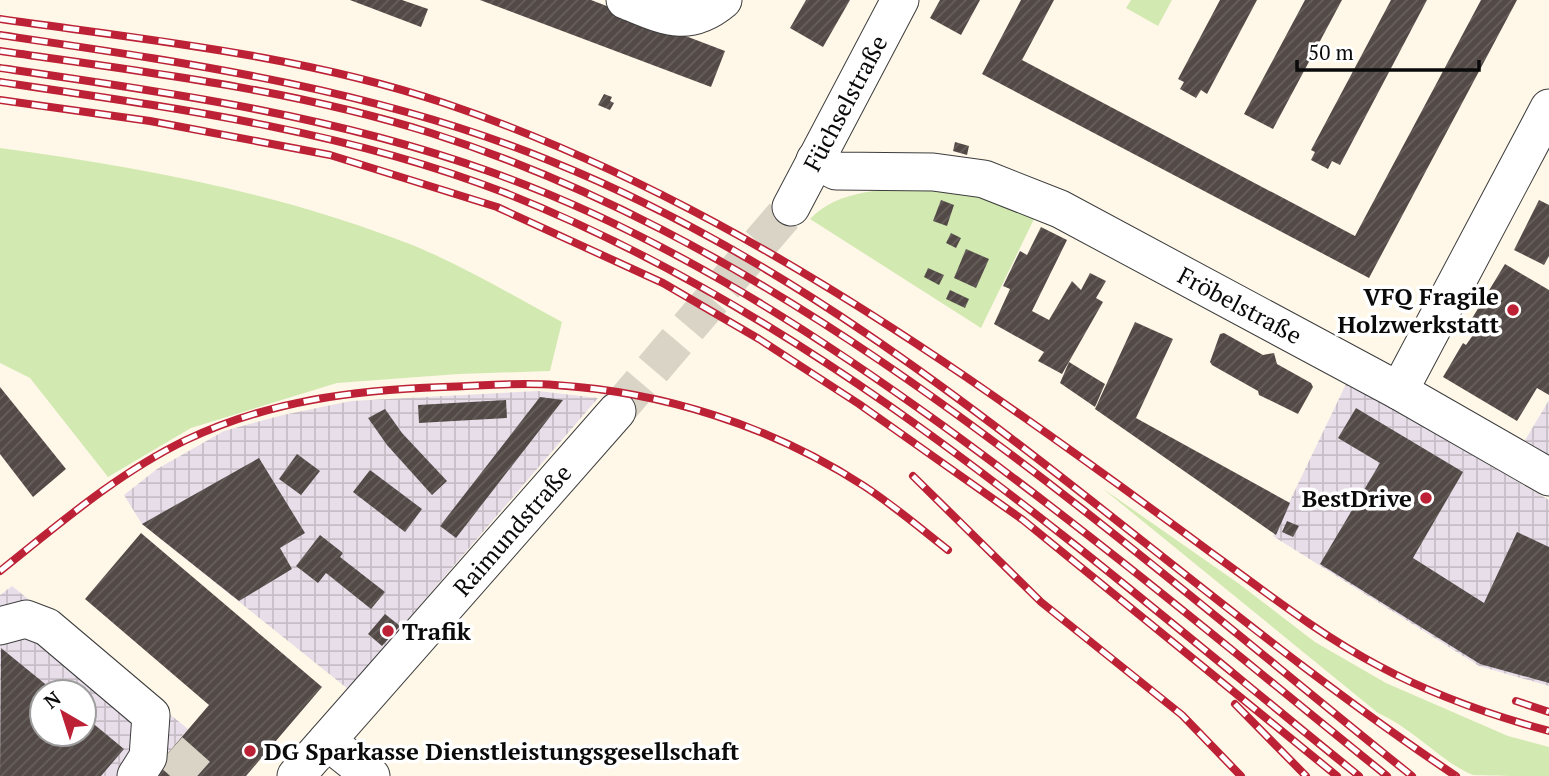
<svg xmlns="http://www.w3.org/2000/svg" width="1549" height="776" viewBox="0 0 1549 776" font-family="'PT Serif',serif">
<defs>
<pattern id="industrial-grid" width="8" height="8" patternUnits="userSpaceOnUse" patternTransform="scale(1.75)"><rect width="8" height="8" fill="#e8deea"/><path d="M0 4h8M4 0v8" fill="none" stroke="#c6bdc7"/></pattern>
<pattern id="building-hatch" width="6" height="6" patternUnits="userSpaceOnUse" patternTransform="scale(1.75)"><rect width="6" height="6" fill="#534a47"/><path d="M-1 1l2-2M0 6l6-6M5 7l2-2" fill="none" stroke="#67605d"/></pattern>
</defs>
<rect width="100%" height="100%" fill="#fff8e8"/>
<g fill="url(#industrial-grid)" fill-rule="evenodd">
<polygon points="1347,382 1549,500 1549,686 1479,666 1273,536"/>
<polygon points="538,391 598,398 348,689 142,524 124,495 157,469 224,431 283,415 351,401"/>
<polygon points="1549,400 1549,457 1524,442"/>
<path d="M12,586L188,729L151,773L154,776H0V595ZM42,692H84V734H42Z"/>
</g>
<g fill="#d3e9b2">
<polygon points="1131,0 1172,0 1158,26 1126,8"/>
<path d="M0,148C141,167 281,193 415,246C465,267 514,296 562,322L550,371L459,374L337,383L191,428L108,477L30,378L0,363Z"/>
<path d="M924,186L964,190L1037,213L981,328L810,219C838,189 885,190 924,186Z"/>
<path d="M1102,488L1238,583L1315,642L1386,683L1508,736L1549,747V776C1531,776 1489,776 1473,775C1442,763 1413,728 1378,713Z"/>
</g>
<g fill="url(#building-hatch)">
<polygon points="350,0 402,0 428,9 421,27"/>
<polygon points="480,0 591,0 725,51 711,87"/>
<polygon points="806,0 850,0 823,47 790,28"/>
<polygon points="940,0 980,0 961,35 930,18"/>
<polygon points="1021,0 1054,0 1022,60 1355,236 1481,0 1517,0 1369,278 982,74"/>
<polygon points="1220,0 1257,0 1207,94 1201,90 1196,98 1180,89 1184,82 1178,79"/>
<polygon points="1305,0 1342,0 1273,129 1244,114"/>
<polygon points="1391,0 1427,0 1340,165 1332,161 1328,169 1311,160 1315,152 1311,150"/>
<polygon points="604,94 612,97 610,101 614,103 610,110 598,105"/>
<polygon points="955,142 969,146 967,155 953,151"/>
<polygon points="941,200 954,205 947,226 933,221"/>
<polygon points="1539,200 1549,205 1549,256 1544,265 1514,250"/>
<polygon points="1041,227 1067,240 1032,311 1049,320 1072,281 1081,290 1090,273 1106,281 1096,298 1103,302 1062,374 1038,361 1044,352 994,324 1010,289 1003,286 1020,251 1027,255"/>
<polygon points="951,233 961,238 956,248 946,243"/>
<polygon points="966,249 989,259 976,288 954,278"/>
<polygon points="1505,264 1549,290 1549,395 1537,388 1517,421 1443,377 1463,343 1466,345 1473,335 1465,330"/>
<polygon points="928,268 944,275 939,285 924,277"/>
<polygon points="950,290 969,299 965,308 946,299"/>
<polygon points="1135,322 1173,339 1136,418 1290,503 1276,535 1095,409"/>
<polygon points="1224,333 1263,355 1274,353 1277,364 1311,383 1313,387 1298,414 1259,395 1258,391 1212,365 1210,362 1220,334"/>
<polygon points="1069,362 1105,384 1095,407 1060,383"/>
<polygon points="0,387 66,469 33,497 0,454"/>
<polygon points="540,397 563,400 456,538 440,526"/>
<polygon points="506,400 507,418 419,423 418,405"/>
<polygon points="1356,408 1463,472 1413,558 1484,603 1517,532 1549,547 1549,683 1480,664 1320,564 1380,463 1338,438"/>
<polygon points="385,409 402,433 447,481 432,495 387,445 368,418"/>
<polygon points="297,454 320,471 301,495 279,479"/>
<polygon points="259,458 305,533 280,548 292,569 239,601 142,524"/>
<polygon points="370,470 422,509 405,532 353,492"/>
<polygon points="1287,521 1299,526 1293,537 1282,532"/>
<polygon points="141,533 322,687 246,776 154,776 151,773 209,705 85,599"/>
<polygon points="320,535 343,553 340,557 385,592 371,609 326,573 318,583 296,566"/>
<polygon points="385,614 400,626 382,646 368,634"/>
<polygon points="1,648 55,692 42,692 42,734 84,734 84,716 124,749 101,776 0,776"/>
</g>
<g fill="none" stroke-linecap="round" stroke-linejoin="round">
<g stroke="#dad4c7" stroke-width="37" stroke-dasharray="37 18" stroke-linecap="butt">
<polyline points="617,411 791,207"/>
<polyline points="170,751 198,776"/>
</g>
<g stroke="#3d3d3d" stroke-width="39">
<g id="minor">
<path d="M625,0C663,15 687,30 723,0"/>
<polyline points="815,160 836,171 933,172 984,179 1060,209 1399,391 1549,108"/>
<polyline points="791,207 900,0"/>
<polyline points="1399,391 1549,477"/>
<polyline points="0,626 26,619 47,627 151,715 148,757 136,776"/>
<polyline points="327,741 371,776"/>
<polyline points="296,776 617,411"/>
</g>
</g>
<use href="#minor" stroke="#fff" stroke-width="37"/>
<g stroke="#bc2136" stroke-width="8">
<g id="rail">
<path d="M0,19C148,40 301,55 444,103C631,166 803,266 966,377C1049,434 1132,494 1213,554C1267,593 1320,635 1379,666C1433,695 1490,715 1549,731"/>
<path d="M0,35C189,63 375,89 553,162C899,302 1152,573 1456,776"/>
<path d="M0,51C145,72 291,89 431,133C805,252 1111,535 1412,776"/>
<path d="M0,68C166,92 332,115 491,172C654,230 802,324 942,425C1095,536 1240,657 1387,776"/>
<path d="M0,82C169,107 343,130 503,192C828,320 1091,560 1359,776"/>
<polyline points="0,100 150,121 330,155 497,207 663,283 759,339 859,404 1023,520 1337,776"/>
<polyline points="913,476 1041,602 1182,715 1241,776"/>
<path d="M0,571C59,524 118,473 186,440C268,401 354,390 443,387C481,386 518,382 555,385C664,392 771,426 864,486C893,505 920,528 948,550"/>
<polyline points="1516,701 1549,712"/>
<polyline points="1235,704 1306,776"/>
</g>
</g>
<use href="#rail" stroke="#fff" stroke-width="5" stroke-dasharray="16" stroke-linecap="butt"/>
</g>
<g fill="#bc2136" stroke="#fff" stroke-width="2.5">
<circle cx="1513" cy="310" r="7"/>
<circle cx="1426" cy="498" r="7"/>
<circle cx="388" cy="631" r="7"/>
<circle cx="250" cy="751" r="7"/>
</g>
<g text-anchor="middle" dominant-baseline="central" stroke-width="7" stroke-linejoin="round" paint-order="stroke">
<g font-size="24" fill="#0a0a0a" stroke="#fff">
<text transform="translate(845 103) rotate(-62)">Füchselstraße</text>
<text transform="translate(1240 305) rotate(28)">Fröbelstraße</text>
<text transform="translate(512 530) rotate(-49)">Raimundstraße</text>
</g>
<g font-size="24" font-weight="bold" fill="#0a0a0a" stroke="#fff" text-anchor="end">
<text x="1499" y="296">VFQ Fragile<tspan x="1499" dy="28">Holzwerkstatt</tspan></text>
<text x="1412" y="498">BestDrive</text>
<text x="402" y="631" text-anchor="start">Trafik</text>
<text x="264" y="751" text-anchor="start">DG Sparkasse Dienstleistungsgesellschaft</text>
</g>
</g>
<g transform="translate(63 713) rotate(321)"><circle r="33" fill="#ffffff" stroke="#9d9d9d" stroke-width="2"/>
<path d="M0-5L12 26L0 18L-12 26Z" fill="#bc2136"/>
<text y="-10" font-size="19" font-weight="bold" text-anchor="middle" fill="#0a0a0a">N</text>
</g>
<path d="M1297 60v10h182v-10" fill="none" stroke="#0a0a0a" stroke-width="3.5"/>
<text x="1308" y="60" font-size="21" fill="#0a0a0a" stroke="#ffffff" stroke-width="5" paint-order="stroke">50 m</text>
</svg>
